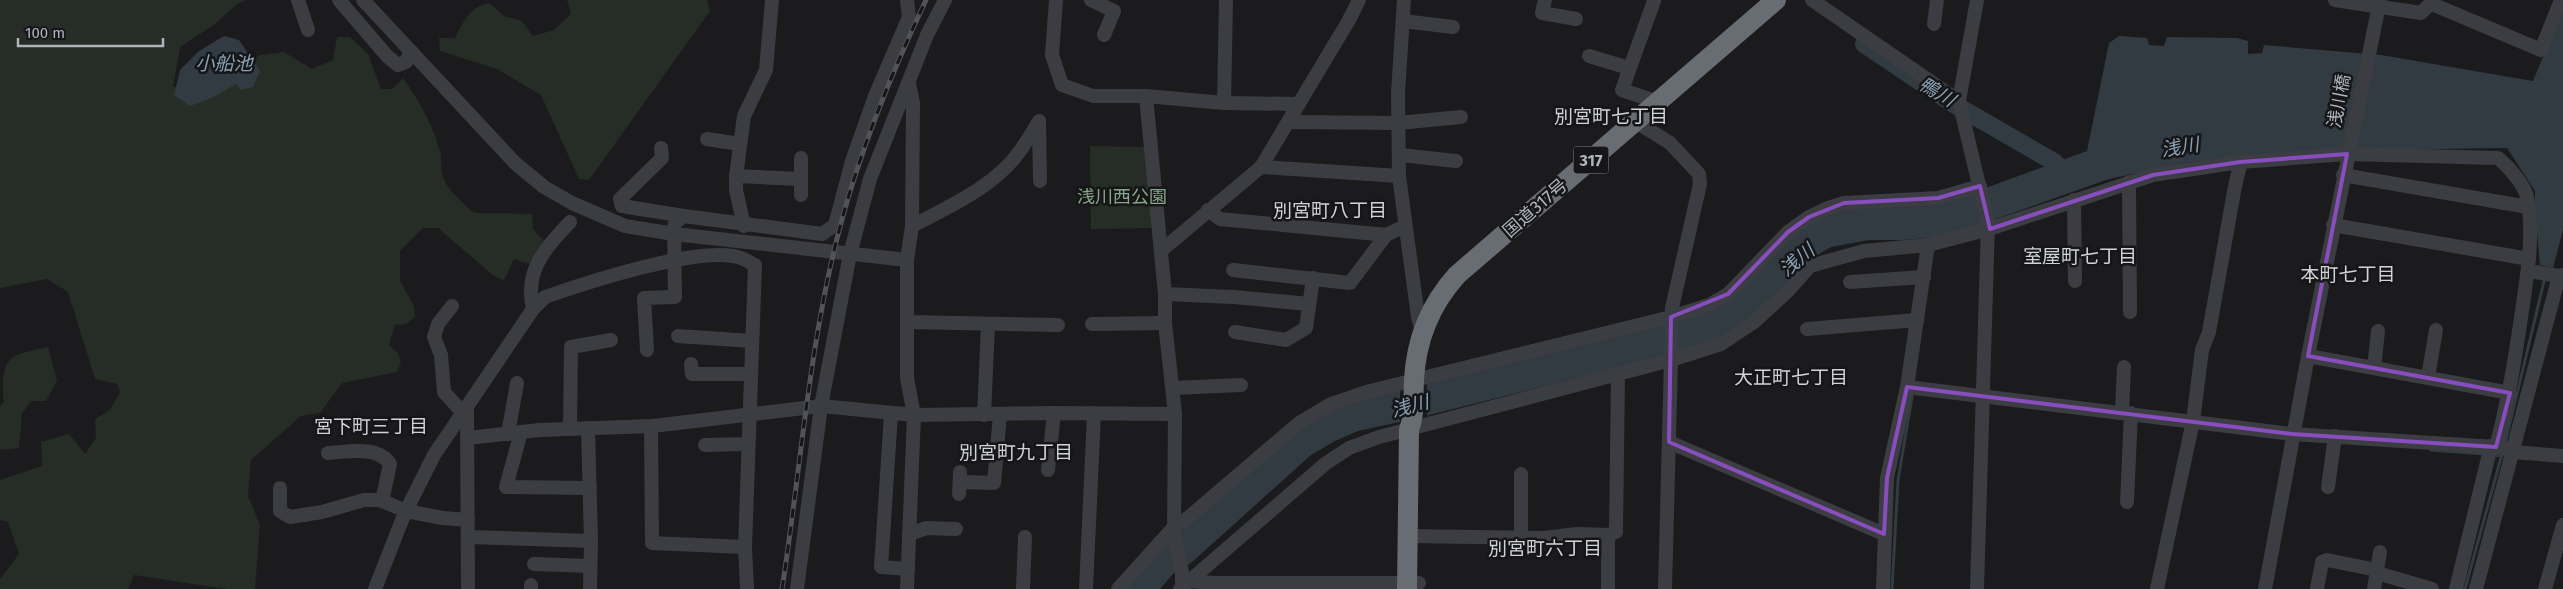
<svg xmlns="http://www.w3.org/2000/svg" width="2563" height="589" viewBox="0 0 2563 589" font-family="'Fira Sans','Noto Sans JP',sans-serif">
<rect width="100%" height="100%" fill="#1b1b1d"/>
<g fill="#252d26">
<path d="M0,0H245L237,4L215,24L180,47L173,87L196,84L260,55L284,52L312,69L333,60L337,37H350L368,54L381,89H392L403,78C419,100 433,125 440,151C442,159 440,167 442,174C447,191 462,202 474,213L532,214L533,229L549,246L538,267L514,259L504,280L494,276L438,228H423L400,251V281L414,306L415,317L406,324L395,325L389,345L398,353L401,363L397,372L342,383L320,413L301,416L251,460L248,496L260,525L255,589H227L134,575L128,589H0V579L19,554L8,522L0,520V480L42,466L41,442L69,434L85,454L96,438L95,419L110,410L120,392L117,384L95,379L68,292L47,279L0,288Z"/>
<path d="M567,0H707L710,11L589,180L579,179L541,95L497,69L440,51L439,38H455C465,20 468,8 489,3L504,16L522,21L533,36L554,30L571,14Z"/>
<polygon points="1090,146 1148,147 1156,228 1091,229"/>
<path d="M48,347L57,380L46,401H31L22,413L19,448L0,450V406L4,402C0,354 11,355 48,347Z"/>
</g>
<g fill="#313b41">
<polygon points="2563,9 2563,230 2553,268 2540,265 2535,209 2535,191 2507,148 2362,150 2264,155 2184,163 2109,179 1996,219 1979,229 1937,237 1903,240 1869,240 1831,247 1812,258 1783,289 1728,335 1701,347 1413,419 1358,431 1335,441 1311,455 1191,563 1173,574 1160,589 1120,589 1168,542 1305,424 1327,410 1363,397 1715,306 1788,236 1824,215 1854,206 1935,203 1991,186 2087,151 2109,43 2119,36 2147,38 2149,45 2164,46 2167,37 2237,38 2248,41 2248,54 2262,53 2264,45 2381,55 2533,81"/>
<polygon points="224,36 239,40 260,71 253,87 241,90 236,84 214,97 190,106 174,95 180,70 199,51"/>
</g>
<polygon fill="#1b1b1d" points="1427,380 1427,416 1400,422 1400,387"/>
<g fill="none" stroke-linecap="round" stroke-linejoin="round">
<g stroke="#313b41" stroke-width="3">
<polyline points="2505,444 2545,277"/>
<polyline points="2431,450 2485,454"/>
<polyline points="2493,455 2502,456"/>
<polyline points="1892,589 1898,480 1913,391"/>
<polyline points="2465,589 2502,454"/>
</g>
<polyline stroke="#313b41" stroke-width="18" points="1864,44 1952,103 2054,162 2072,179"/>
<g stroke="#3c3d42" stroke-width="14">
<polyline points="298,0 308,30"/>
<polyline points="339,0 387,56 398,65 406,62 411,51"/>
<polyline points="363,0 515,163 544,187 572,203 625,226 674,234 907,260"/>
<polyline points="1056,0 1052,55 1062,85 1093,96 1146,96 1224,103 1299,104"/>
<polyline points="1091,0 1114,11 1104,35"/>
<polyline points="1404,0 1398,93 1399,176 1418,317 1422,331"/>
<polyline points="1545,0 1542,13 1576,19"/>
<polyline points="1812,0 1959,101"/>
<polyline points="1977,0 1959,101 1988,223 1977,589"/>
<polyline points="2335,0 2421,13 2434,0"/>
<polyline points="1654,1 1622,90 1658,102"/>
<polyline points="2432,4 2541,50 2561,0"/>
<polyline points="1403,21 1453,27"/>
<polyline points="1934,24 1937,0"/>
<polyline points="1589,56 1629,68"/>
<polyline points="1146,96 1165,294 1165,323 1175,414 1174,536 1182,572 1182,589"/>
<polyline points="1224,103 1226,0"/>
<polyline points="1289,122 1398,123 1461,117"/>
<polyline points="1636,122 1670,143 1699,174 1700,184 1672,308 1671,360 1721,344 1754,322 1789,290 1810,266 1864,251 1928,245 1907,387 1887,478 1883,589"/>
<polyline points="707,139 740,144"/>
<polyline points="661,148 662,158 620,199 622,206 684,216"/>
<polyline points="1400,155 1456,161"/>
<polyline points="1261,167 1399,176"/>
<polyline points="2343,175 2528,207"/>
<polyline points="736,176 801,179"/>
<polyline points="2129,182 2130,312"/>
<polyline points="801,195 801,158"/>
<polyline points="2074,200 2075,281"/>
<polyline points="1208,210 1220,219 1386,235"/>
<polyline points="2333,225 2529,259"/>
<polyline points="744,226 736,190 736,176 744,116 766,70 772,0"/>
<path d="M912,226C950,206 994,187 1020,151C1027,141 1033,131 1039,121L1040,181"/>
<path d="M1928,245L1989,229L2153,175L2240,162L2347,154L2498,158C2508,166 2524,184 2527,197C2534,233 2528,269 2523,304C2516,353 2509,398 2496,447"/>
<polyline points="1162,250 1261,167 1349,20 1359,0"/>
<polyline points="1233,270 1350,283 1386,235 1405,226"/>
<polyline points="2529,271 2559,276 2563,275"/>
<polyline points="1850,282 1924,277"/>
<polyline points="1165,294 1234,297 1309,304"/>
<polyline points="452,306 438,324 434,337 441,355 444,392 464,414"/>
<path d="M533,309C524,270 545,249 570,222"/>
<polyline points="907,322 1058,325"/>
<polyline points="1092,324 1165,323"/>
<polyline points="1807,329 1917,320"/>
<polyline points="1235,332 1286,340 1306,328 1313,278"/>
<polyline points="678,336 752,341"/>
<polyline points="647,350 644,298 675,297 674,227 675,223 684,216 822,234 835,225 852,161 875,96 909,17 907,0"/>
<polyline points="2308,356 2510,393"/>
<polyline points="691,364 692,374 750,374"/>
<polyline points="2374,368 2378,331"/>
<polyline points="2428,377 2436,330"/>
<polyline points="1907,387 2292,434 2496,447 2512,450"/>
<polyline points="1173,388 1241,385"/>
<polyline points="467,410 468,589"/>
<polyline points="2122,412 2124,367"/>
<polyline points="891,414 881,567 908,569"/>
<polyline points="984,415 988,324"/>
<polyline points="651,427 652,543 745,547"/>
<polyline points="588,428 591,541 590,589"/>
<polyline points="570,429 571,347 611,340"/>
<polyline points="521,432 506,487 590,488"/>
<polyline points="508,434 517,383"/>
<polyline points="468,438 539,430 653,426 821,406 914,415 1054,413 1175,414"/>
<polyline points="1669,442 1884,534"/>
<polyline points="705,445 748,444"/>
<polyline points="2512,452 2563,456"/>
<path d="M328,453C348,452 378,445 390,464L382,501"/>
<polyline points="1048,470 1054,413"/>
<polyline points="960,482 994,483 1000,415"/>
<polyline points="2328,487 2335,436"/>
<polyline points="280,488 280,511 290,517 322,512 364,500 380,500 406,511 443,518 468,520"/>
<polyline points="959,494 960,472"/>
<polyline points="2127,502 2131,413"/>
<polyline points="909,534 927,528 956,529"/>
<polyline points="1608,535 1616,532 1618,374"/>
<polyline points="1408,536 1543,538 1577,534 1608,535 1608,589"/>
<polyline points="468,537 591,541"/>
<polyline points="1521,537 1521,474"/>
<polyline points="534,564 590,566"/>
<polyline points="2377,573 2432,589"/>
<polyline points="1188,581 1214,583 1419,583"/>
<polyline points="531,585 531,589"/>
<path d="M375,589L404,515L434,455L533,309L545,297C585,283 703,244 741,258C746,260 751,263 755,265L745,547L747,589"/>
<polyline points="797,589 821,406 850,254 870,179 927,35 945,0"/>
<polyline points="907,589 914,415 907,378 907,260 912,226 913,103 909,83"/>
<polyline points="1023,589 1025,537"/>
<polyline points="1086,589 1094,413"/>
<polyline points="1118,589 1174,527 1189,517 1299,423 1331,404 1366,392 1671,317 1709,305 1728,294 1788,232 1809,217 1828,208 1844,203 1938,198 1980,186"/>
<polyline points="1180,589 1325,464 1349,448 1379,437 1671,360 1665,589"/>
<polyline points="2157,589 2193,421 2202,350 2209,332 2235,186 2241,161"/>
<polyline points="2265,589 2308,356 2380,0"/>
<polyline points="2317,589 2322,562 2327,560 2377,570"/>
<polyline points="2374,589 2380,552"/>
<polyline points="2456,589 2491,446"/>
<polyline points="2476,589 2559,276"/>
<polyline points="2545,589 2563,525"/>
</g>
<path stroke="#686c73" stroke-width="20" d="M1407,589L1409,430C1415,414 1413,398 1414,380C1416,340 1430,305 1457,275L1776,0"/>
<g stroke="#515359" stroke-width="5">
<path id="rail" d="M782,589C801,467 809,342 841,223C862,145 892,72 926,0"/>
</g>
<use href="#rail" stroke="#161618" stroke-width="3" stroke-dasharray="9" stroke-linecap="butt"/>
</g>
<path fill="none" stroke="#884ebe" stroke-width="4" stroke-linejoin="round" d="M2347,154L2308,356L2510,393L2496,447L2292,434L1907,387L1887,478L1884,534L1669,442L1671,317L1728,294L1788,232L1809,217L1844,203L1938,198L1980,186L1990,229L2153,175L2240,162Z"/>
<g text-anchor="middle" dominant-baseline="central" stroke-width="5" stroke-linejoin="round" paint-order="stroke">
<rect fill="#161618" stroke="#80848b" stroke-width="1" x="1573.5" y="146.5" width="35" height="27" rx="4"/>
<g font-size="16" font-weight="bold" fill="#aeb3bc">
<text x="1591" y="160">317</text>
</g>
<g font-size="18" fill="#aeb3bc" stroke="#161618">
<text transform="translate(2339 101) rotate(-79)">浅川橋</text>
<text transform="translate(1535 208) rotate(-41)">国道317号</text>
</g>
<g font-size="18" fill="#87a588" stroke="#161618">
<text x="1122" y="197">浅川西公園</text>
</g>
<g font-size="19" font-style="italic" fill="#88a1b4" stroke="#161618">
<text x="224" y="63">小船池</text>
<text transform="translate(1937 92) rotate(31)">鴨川</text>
<text transform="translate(2180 147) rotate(-9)">浅川</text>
<text transform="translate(1797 260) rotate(-40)">浅川</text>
<text transform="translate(1410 406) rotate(-14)">浅川</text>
</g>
<g font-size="19" fill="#cfd2d8" stroke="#161618">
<text x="1611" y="116">別宮町七丁目</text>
<text x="1330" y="210">別宮町八丁目</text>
<text x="2080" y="256">室屋町七丁目</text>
<text x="2348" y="274">本町七丁目</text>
<text x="1791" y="377">大正町七丁目</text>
<text x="371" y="426">宮下町三丁目</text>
<text x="1016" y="452">別宮町九丁目</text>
<text x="1545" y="548">別宮町六丁目</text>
</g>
</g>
<path d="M18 38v8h145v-8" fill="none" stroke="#aeb3bc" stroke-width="2.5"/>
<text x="25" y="38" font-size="15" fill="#aeb3bc" stroke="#161618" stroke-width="4" paint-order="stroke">100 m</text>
</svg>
